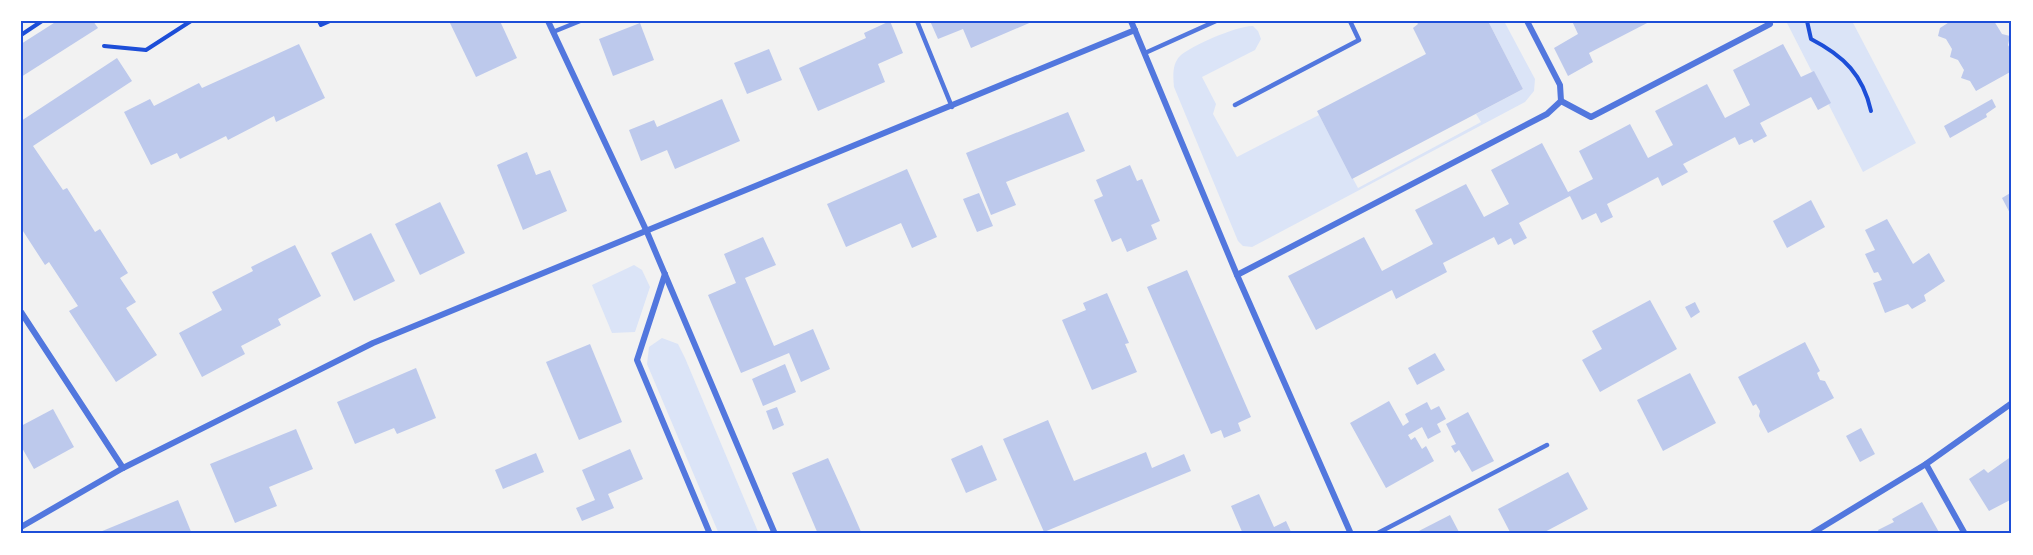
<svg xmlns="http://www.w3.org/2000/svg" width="2033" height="555" viewBox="0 0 2033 555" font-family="Overpass,sans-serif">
<rect width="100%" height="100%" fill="#f2f2f2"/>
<g fill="#dbe4f7">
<path d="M1488,21H1504L1535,79L1534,91L1525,102L1252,247L1243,246L1238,241L1174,87C1173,77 1172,64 1180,56C1190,46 1239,25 1253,26L1258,31L1261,39L1255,50L1202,77L1216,104L1213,114L1237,157L1319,115L1358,188L1481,122L1476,114L1523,89Z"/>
<polygon points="1786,21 1852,21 1916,143 1863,172"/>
<polygon points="634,265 642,270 650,287 635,332 612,333 592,285"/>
<polygon points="662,338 678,344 685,358 759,534 719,534 647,364 649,347"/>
</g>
<g fill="#bdc9ec">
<polygon points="57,21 93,21 98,28 21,77 21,44"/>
<polygon points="449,21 500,21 517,58 476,77"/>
<polygon points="890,21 903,53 878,64 885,82 818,111 799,68 866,38 864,33"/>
<polygon points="930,21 1034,21 971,48 963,29 938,39"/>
<polygon points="1416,21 1488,21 1523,89 1352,179 1317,111 1426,54 1413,28 1418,24"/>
<polygon points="1572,21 1651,21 1589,53 1593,62 1568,76 1554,48 1578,34"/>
<polygon points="1951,21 1994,21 2002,34 2010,36 2008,45 2012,52 2012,71 1976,91 1970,81 1961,78 1964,70 1958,60 1950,57 1952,49 1946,39 1938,36 1940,28"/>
<polygon points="640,23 654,60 613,76 599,39"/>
<polygon points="299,44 325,98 276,122 274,116 228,140 226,136 180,159 177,153 151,165 124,112 150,99 154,106 199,83 202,88"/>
<polygon points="1783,44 1801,77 1814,71 1831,103 1818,110 1811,97 1760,123 1767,136 1754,143 1752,139 1739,145 1735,137 1683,164 1688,172 1662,186 1658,177 1632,191 1607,204 1613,217 1601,223 1596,213 1582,220 1570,196 1519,223 1527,238 1514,245 1511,238 1498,245 1494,237 1443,263 1447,272 1409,292 1396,299 1392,290 1316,330 1288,276 1364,237 1382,271 1433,244 1415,210 1466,184 1484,217 1509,204 1491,170 1542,143 1568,192 1593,179 1579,151 1630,124 1648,158 1673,145 1655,111 1707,84 1725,118 1750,105 1733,70"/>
<polygon points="769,49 782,80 747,94 734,63"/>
<polygon points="117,58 132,81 33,146 63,190 67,188 95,232 100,229 128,273 120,278 136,302 126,308 157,355 116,382 69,311 78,306 49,262 45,265 21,228 21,121"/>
<polygon points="722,99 740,141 675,169 667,150 641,161 629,130 654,120 657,127"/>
<polygon points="1992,99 1996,107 1986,114 1987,117 1950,138 1944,126"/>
<polygon points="1068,112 1085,151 1006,182 1016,205 991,215 966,153"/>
<polygon points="527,152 536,175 550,170 567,211 523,230 497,165"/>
<polygon points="1130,165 1137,181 1142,179 1160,221 1151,225 1157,239 1127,252 1121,238 1112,242 1094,200 1103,196 1096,180"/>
<polygon points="907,169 937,237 912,248 901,223 846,247 827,204"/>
<polygon points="2012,192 2012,217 2002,198"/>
<polygon points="979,193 993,226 977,232 963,199"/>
<polygon points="1811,200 1825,227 1787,248 1773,221"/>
<polygon points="440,202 465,253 420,275 395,224"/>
<polygon points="1887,219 1913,264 1929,253 1945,281 1924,295 1926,301 1912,309 1908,304 1885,313 1873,283 1882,280 1878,272 1874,273 1865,254 1875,250 1865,230"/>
<polygon points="371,233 395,281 354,301 331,253"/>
<polygon points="763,237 776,265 745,278 774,346 813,329 830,369 801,382 789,353 741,373 708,295 736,283 724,254"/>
<polygon points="295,245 321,296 278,319 281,325 241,346 245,354 202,377 179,333 222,310 212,292 253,271 251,267"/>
<polygon points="1187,270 1251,417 1238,423 1241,431 1224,438 1221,430 1211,434 1147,287"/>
<polygon points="1107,293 1129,343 1125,344 1137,372 1092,390 1062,320 1086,310 1083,303"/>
<polygon points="1650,300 1677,349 1600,392 1582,360 1602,349 1592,331"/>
<polygon points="1695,302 1700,312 1691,318 1685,307"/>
<polygon points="1805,342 1820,371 1817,373 1820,380 1825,381 1834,398 1768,433 1759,416 1760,411 1756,404 1753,406 1738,377"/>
<polygon points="590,344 622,422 579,440 546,362"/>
<polygon points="1435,353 1445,370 1417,385 1408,368"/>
<polygon points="785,364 796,392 763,406 752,379"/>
<polygon points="416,368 436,418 397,434 394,428 355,444 337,402"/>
<polygon points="1690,373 1716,423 1663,451 1637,400"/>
<polygon points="1389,401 1403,426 1409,422 1405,414 1427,402 1431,410 1439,406 1446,419 1437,424 1441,432 1428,439 1422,427 1408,435 1411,440 1415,437 1422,449 1426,446 1434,461 1386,488 1350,423"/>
<polygon points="777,407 784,425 773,430 766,411"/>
<polygon points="53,409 74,447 34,469 21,446 21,426"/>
<polygon points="1468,412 1494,461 1472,472 1459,450 1455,453 1451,446 1456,444 1446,424"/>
<polygon points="1048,420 1074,481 1146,452 1152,468 1184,454 1191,471 1044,532 1003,439"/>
<polygon points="1861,428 1875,454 1860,462 1846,436"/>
<polygon points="296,429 313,469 269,487 277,506 235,523 210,464"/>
<polygon points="982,445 997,480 966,493 951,459"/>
<polygon points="630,449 643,479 608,494 614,508 582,521 576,508 595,500 582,470"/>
<polygon points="536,453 544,472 503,489 495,470"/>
<polygon points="2012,456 2012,499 1989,511 1969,479 1984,469 1988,473"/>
<polygon points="828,458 848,502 862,534 818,534 792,473"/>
<polygon points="1568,472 1588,509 1541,534 1511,534 1498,509"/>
<polygon points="1259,494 1274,527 1286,521 1292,534 1243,534 1231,506"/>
<polygon points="178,500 192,534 95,534 134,518"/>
<polygon points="1922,502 1940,534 1880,534 1878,530 1894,522 1892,519"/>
<polygon points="1450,515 1460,534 1413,534"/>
</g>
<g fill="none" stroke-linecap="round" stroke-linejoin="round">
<g stroke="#1d4ed8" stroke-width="4">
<polyline points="319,21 321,25 330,21"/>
<path d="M1807,21L1811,39C1844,56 1863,75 1871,111"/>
<polyline points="21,35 42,21"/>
<polyline points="104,46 146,50 191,21"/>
</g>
<g stroke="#5277de" stroke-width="4.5">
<polyline points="917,21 952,107"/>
<polyline points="553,32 580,21"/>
<polyline points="1145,53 1216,21"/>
<polyline points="1235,105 1359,40 1350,21"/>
<polyline points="1376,534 1547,445"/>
</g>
<g stroke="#5277de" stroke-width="6">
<polyline points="548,21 647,232 775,534"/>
<polyline points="1131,21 1237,275 1351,534"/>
<polyline points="1561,101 1591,117 1770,24"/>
<polyline points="665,274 637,360 710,534"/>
<polyline points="1237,275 1547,114 1561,101 1560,85 1527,21"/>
<polyline points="21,312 123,468"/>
<polyline points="1926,464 1965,534"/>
<polyline points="21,527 123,468 373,343 1135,30"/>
<polyline points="1811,534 1926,464 2012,403"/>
</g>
</g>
<rect width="2033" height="555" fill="none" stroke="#ffffff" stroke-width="45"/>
<rect x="22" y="22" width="1988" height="510" fill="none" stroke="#1d4ed8" stroke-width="2"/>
</svg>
